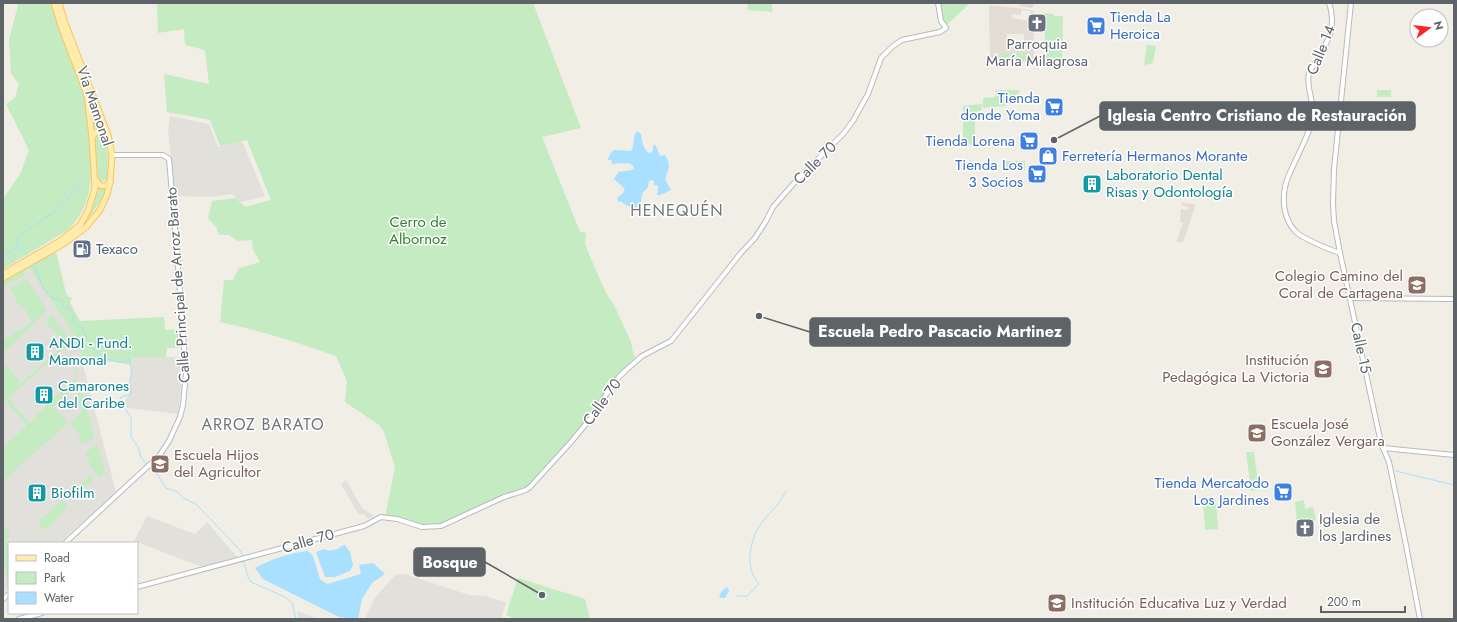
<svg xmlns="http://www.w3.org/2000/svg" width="1457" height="622" viewBox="0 0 1457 622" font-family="Jost,sans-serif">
<rect width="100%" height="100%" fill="#f1eee6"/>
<g fill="#e2e0db">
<polygon points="170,116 209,124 218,147 242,141 265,196 241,202 232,194 211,197 175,196 168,131"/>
<polygon points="28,266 76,338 116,492 59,543 9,543 9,588 3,593 3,281"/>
<polygon points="132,357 181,357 182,378 178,414 120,407 129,394"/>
<polygon points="346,480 362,508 374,516 369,519 363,514 359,515 341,484"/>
<polygon points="147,516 195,534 207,522 237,557 202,567 134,541"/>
<polygon points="405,574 469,595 485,596 506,602 501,619 365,619 374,599 395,575"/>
<polygon points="297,611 318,619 299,619"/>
</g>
<g fill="#e2ddd5" fill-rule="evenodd">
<polygon points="1021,3 1035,3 1032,8 1019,6"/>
<path d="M989,5L1032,10L1034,12V62H990ZM1021,10L1031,11L1030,21L1012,18L1013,14L1021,15ZM1007,34H1024V47H1013V39L1007,38Z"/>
<polygon points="1182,203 1196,204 1183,242 1176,242 1183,223 1180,222 1181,209 1187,210 1188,207 1181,205"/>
</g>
<g fill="#c4ebc1">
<path d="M17,3H52C62,31 73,58 82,87C87,103 88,121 89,138C92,173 95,203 68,230L3,269V199L20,174L29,150L6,104L15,98L19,84L11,74L9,40L18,5Z"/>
<path d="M157,3H533L581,128L542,137L580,232L586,233L585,244L591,259L606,293L614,305L631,342L633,353L635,357L615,379L574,437L526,490L449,523L430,527L385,517L395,467L384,432L379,425L345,402L347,381L336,356C298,343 260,330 220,322L224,280H233L239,268L260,262L253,250L252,240L238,241L229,235H219L216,227L208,218L212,201L236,198L245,207L271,200L247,140L220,146L210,120L167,112L164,74L209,84L205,50L185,45L184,29L158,33Z"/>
<polygon points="747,3 771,3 773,12 748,10"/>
<polygon points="940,3 970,3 948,24 945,24 942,20"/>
<polygon points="1044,13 1052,14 1055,16 1063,16 1062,62 1046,62"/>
<polygon points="1147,45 1156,46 1153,63 1144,65"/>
<rect x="1001" y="53" width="13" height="7"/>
<rect x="1015" y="53" width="12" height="7"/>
<polygon points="996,90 1019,90 1019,101 1013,102 1004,106 983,108 983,98 995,97"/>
<rect x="1377" y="90" width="14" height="7"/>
<polygon points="89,91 103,127 97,127 93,130"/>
<polygon points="982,104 981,111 975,112 975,144 966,145 963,144 963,106"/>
<polygon points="100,132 104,135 108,157 107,180 100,181 98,178 95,139 96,136"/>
<rect x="1005" y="161" width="20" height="9"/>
<path d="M96,186L102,189L107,187C98,209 85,223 69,238L84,220Z"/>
<polygon points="56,251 66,293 69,297 72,297 70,303 80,321 164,317 165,330 177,329 179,348 167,348 166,357 132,357 131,365 81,356 76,338 28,266"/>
<polygon points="22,270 24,271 25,274 23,276 3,287 3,281"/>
<polygon points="27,279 47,311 3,353 3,340 32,322 24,307 19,306 10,288"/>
<polygon points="52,315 68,336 66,345 64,349 8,398 30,423 52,400 77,377 76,385 53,407 68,423 3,481 3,447 27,426 3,397 3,362 21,383 63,346 61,339 46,322 48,320 47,318"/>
<polygon points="71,354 77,374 75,375 73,364 66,356"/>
<polygon points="80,385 94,437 93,439 83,444 80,443 79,438 81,436 78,433 77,434 76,429 70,423 82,411 75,387"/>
<path d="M95,445L98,446L105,472L102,477C95,475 92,468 88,463L90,460L85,454Z"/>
<polygon points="1246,452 1254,452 1259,490 1251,491"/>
<polygon points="91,475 95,479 82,490 78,486"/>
<polygon points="1216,499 1218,529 1205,530 1203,501"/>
<path d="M62,500L68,507C62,512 49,528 44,530L38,522Z"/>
<polygon points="1304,500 1305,509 1313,507 1316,520 1297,523 1295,502"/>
<polygon points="3,525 10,533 9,534 10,537 6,540 9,548 9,584 3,562"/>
<polygon points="518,578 585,599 590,619 515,619 506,615"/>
</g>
<g fill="#a9dfff">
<path d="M637,131L641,134C642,141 643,149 649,153L652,152L654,144L656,146L660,156L665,155C674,169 664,172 666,181C667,184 670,187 671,190L660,195H657L658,187L657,185H654V181L651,180L649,181L648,187L642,194L640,209C633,209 626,205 620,201L618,202L617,198L623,193L625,189L614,179L618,172L632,170L634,168L633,166C629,161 623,165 617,163L613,165L611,160H608C608,157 611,152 614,150L631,151C635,145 632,137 637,131Z"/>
<polygon points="345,545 350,552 353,565 350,571 335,577 325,577 316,552 324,549 329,551 338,549 341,546"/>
<path d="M308,551L313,556L320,579L327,584L361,574L359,565L373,563L385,574L372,583L362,599L358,619L339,617L263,579L255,568C272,559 289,553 308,551Z"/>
<polygon points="727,587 729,591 725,598 719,598 721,592"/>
</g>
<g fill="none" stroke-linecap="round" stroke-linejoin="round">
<g stroke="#a9dfff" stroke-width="1">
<polyline points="17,247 25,251 28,256"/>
<polyline points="3,257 16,247 18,239 29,229 57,210 79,186"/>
<path d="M34,265C39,276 41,290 51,297C54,299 58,299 61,300L63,306L71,310L74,322L81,327L92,347L100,356L103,359L112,360L119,362L126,361L129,358L132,371L129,383L132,392L131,394L121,397L120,402L131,417V436L138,447L141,457L147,464"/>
<polyline points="152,466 166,488 178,492 183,498 196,504 240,550 243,556"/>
<polyline points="1396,471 1454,485"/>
<polyline points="243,559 248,577 251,582 285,597 292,603 296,619"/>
<path d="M737,596H747L759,584C752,575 749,567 750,555C754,519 772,518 786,491"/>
</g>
<g stroke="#b7babe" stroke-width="6">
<g id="tertiary">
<path d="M1329,3C1339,32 1323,48 1309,73C1305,87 1316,103 1312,121C1307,140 1294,161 1287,180C1281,197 1283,219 1296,232C1302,238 1330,250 1340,253"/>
<polyline points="1351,3 1334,169 1333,203 1334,221 1340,253 1381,443 1389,462 1406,545 1420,619"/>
<polyline points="1350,298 1454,299"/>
<polyline points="1383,448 1454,455"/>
<polyline points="65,543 159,456 169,441 180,417 183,405 186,373 176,241 169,159 163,155 112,155"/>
<polyline points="137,587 364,526 381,517 397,519 422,527 441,526 504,497 526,490 530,487 571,442 590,419 615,381 625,371 642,356 671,341 722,277 740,254 755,238 766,221 773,207 795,182 843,134 853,121 868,94 881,58 893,46 902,40 940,32 946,28 941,21 938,3"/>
<polyline points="3,599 9,594"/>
<polyline points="19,619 42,613"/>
</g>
</g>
<g stroke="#ffc352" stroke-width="7">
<g id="primary">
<path d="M92,138C95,131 101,129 107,134"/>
<path d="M96,180C99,187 105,188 110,182"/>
<polyline points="3,274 60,241 73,231 80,225 88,211 95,188 92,138 87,94 61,26 54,3"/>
<polyline points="3,278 63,244 86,227 100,210 107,195 110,182 112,155 108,135 65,23 59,3"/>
</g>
</g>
<use href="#tertiary" stroke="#fff" stroke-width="4"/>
<use href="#primary" stroke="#ffecae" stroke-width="5"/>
</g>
<defs>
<g id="church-square" transform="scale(1)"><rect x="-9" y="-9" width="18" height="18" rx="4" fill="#6b7280" stroke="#fff"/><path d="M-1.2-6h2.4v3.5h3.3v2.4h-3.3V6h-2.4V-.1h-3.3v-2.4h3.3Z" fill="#fff"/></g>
<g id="supermarket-square" transform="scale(1)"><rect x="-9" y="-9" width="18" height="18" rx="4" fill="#3f7fe0" stroke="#fff"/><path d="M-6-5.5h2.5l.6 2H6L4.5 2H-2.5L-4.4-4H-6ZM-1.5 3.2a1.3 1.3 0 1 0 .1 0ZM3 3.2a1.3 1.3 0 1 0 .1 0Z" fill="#fff"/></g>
<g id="shop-square" transform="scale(1)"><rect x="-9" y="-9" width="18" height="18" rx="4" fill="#3f7fe0" stroke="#fff"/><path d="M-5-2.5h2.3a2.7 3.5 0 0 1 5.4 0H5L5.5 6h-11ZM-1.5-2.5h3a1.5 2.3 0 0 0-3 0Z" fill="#fff"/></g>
<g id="building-square" transform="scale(1)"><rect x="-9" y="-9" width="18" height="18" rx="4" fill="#0f9aa8" stroke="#fff"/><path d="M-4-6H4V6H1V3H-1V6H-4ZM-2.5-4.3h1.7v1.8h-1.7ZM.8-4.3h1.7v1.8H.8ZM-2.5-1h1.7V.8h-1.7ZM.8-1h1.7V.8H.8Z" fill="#fff"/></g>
<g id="fuel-square" transform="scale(1)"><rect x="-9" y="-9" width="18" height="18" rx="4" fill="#5c6f8a" stroke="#fff"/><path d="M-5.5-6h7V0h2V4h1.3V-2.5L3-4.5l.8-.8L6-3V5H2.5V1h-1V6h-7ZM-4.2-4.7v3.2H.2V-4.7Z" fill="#fff"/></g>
<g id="school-square" transform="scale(1)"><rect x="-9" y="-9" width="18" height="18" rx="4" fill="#8d6e63" stroke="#fff"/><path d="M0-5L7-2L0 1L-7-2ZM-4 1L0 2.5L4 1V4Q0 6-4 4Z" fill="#fff"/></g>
</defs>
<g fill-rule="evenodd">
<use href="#church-square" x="1037" y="23"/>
<use href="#supermarket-square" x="1096" y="26"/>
<use href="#supermarket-square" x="1054" y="107"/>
<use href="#supermarket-square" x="1029" y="141"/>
<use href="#shop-square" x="1048" y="156"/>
<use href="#supermarket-square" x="1037" y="174"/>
<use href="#building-square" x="1092" y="184"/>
<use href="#fuel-square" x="82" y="249"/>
<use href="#school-square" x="1417" y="285"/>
<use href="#building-square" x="35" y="352"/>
<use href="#school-square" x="1323" y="369"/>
<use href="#building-square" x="44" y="395"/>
<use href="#school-square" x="1257" y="433"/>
<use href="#school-square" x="160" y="464"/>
<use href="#supermarket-square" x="1283" y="492"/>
<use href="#building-square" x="37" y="493"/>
<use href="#church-square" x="1305" y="528"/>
<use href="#school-square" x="1057" y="603"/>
</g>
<g text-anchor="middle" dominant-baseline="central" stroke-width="3" stroke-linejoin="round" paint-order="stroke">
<g font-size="15" fill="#366cbe" stroke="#fff" text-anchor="end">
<text x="1110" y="17" text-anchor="start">Tienda La<tspan x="1110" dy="17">Heroica</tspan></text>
<text x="1040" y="98">Tienda<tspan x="1040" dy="17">donde Yoma</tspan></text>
<text x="1015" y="141">Tienda Lorena</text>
<text x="1062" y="156" text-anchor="start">Ferretería Hermanos Morante</text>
<text x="1023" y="165">Tienda Los<tspan x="1023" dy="17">3 Socios</tspan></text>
<text x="1269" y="483">Tienda Mercatodo<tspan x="1269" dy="17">Los Jardines</tspan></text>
</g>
<g font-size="15" fill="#5b616d" stroke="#fff">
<text x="1037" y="44">Parroquia<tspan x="1037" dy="17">María Milagrosa</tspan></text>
<text x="1319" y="519" text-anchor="start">Iglesia de<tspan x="1319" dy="17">los Jardines</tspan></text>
</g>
<g font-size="15" fill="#5e6368" stroke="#fff">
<text transform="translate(1321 50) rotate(-68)">Calle 14</text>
<text transform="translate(95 106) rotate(71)">Vía Mamonal</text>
<text transform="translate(815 163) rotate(-45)">Calle 70</text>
<text transform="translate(178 285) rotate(-94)">Calle Principal de Arroz Barato</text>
<text transform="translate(1361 348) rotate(78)">Calle 15</text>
<text transform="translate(602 402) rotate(-54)">Calle 70</text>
<text transform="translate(308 541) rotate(-16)">Calle 70</text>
</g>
<g font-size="15" fill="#0d838f" stroke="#fff" text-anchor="start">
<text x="1106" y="175">Laboratorio Dental<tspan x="1106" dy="17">Risas y Odontología</tspan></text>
<text x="49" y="343">ANDI - Fund.<tspan x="49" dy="17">Mamonal</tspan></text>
<text x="58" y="386">Camarones<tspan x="58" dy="17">del Caribe</tspan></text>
<text x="51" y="493">Biofilm</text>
</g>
<g font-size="15" fill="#2d812b" stroke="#fff">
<text x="418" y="222">Cerro de<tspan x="418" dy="17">Albornoz</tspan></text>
</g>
<g font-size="15" fill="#4e5e75" stroke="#fff" text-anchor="start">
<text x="96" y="249">Texaco</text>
</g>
<g font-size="15" fill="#785e54" stroke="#fff" text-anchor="start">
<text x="1403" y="276" text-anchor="end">Colegio Camino del<tspan x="1403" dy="17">Coral de Cartagena</tspan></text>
<text x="1309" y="360" text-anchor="end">Institución<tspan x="1309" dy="17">Pedagógica La Victoria</tspan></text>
<text x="1271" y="424">Escuela José<tspan x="1271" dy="17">González Vergara</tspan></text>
<text x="174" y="455">Escuela Hijos<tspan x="174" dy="17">del Agricultor</tspan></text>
<text x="1071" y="603">Institución Educativa Luz y Verdad</text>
</g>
<g font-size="16" letter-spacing="1" fill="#6f757a" stroke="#fff">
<text x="677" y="210">HENEQUÉN</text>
<text x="263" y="424">ARROZ BARATO</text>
</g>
</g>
<path fill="none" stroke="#5e6368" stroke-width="1.5" d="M1054 140L1100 116M759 316L810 332M542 595L485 562"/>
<g fill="#5e6368" stroke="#fff" stroke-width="1.5">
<circle cx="1054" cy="140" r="4"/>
<circle cx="759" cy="316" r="4"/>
<circle cx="542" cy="595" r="4"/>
</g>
<g fill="#5e6368" stroke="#5e6368" stroke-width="1.5">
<rect x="1100" y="102" width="315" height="28" rx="4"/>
<rect x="810" y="318" width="260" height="28" rx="4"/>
<rect x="414" y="548" width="71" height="28" rx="4"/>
</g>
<g font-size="16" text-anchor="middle" font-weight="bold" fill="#fff">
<text x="1257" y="121">Iglesia Centro Cristiano de Restauración</text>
<text x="940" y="337">Escuela Pedro Pascacio Martinez</text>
<text x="450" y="568">Bosque</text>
</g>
<rect width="1457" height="622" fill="none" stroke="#5e6368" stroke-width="8"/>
<rect x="8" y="542" width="130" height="72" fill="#ffffff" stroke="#bfc1c3"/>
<rect x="16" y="555" width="20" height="6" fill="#ffecae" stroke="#bfc1c3"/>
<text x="44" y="562" font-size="12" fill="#5e6368">Road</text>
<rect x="16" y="572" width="20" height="12" fill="#c4ebc1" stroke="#bfc1c3"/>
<text x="44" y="582" font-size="12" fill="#5e6368">Park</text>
<rect x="16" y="592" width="20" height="12" fill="#a9dfff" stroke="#bfc1c3"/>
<text x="44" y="602" font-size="12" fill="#5e6368">Water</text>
<g transform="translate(1429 28) rotate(75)"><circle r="19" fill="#ffffff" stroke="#bfc1c3"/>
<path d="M0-3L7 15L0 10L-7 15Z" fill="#fa2624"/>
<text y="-6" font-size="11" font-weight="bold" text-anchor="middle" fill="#5e6368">N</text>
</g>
<path d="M1321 606v6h84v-6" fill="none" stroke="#5e6368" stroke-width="2"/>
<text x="1327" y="606" font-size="12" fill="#5e6368" stroke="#ffffff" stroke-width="3" paint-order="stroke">200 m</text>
</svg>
